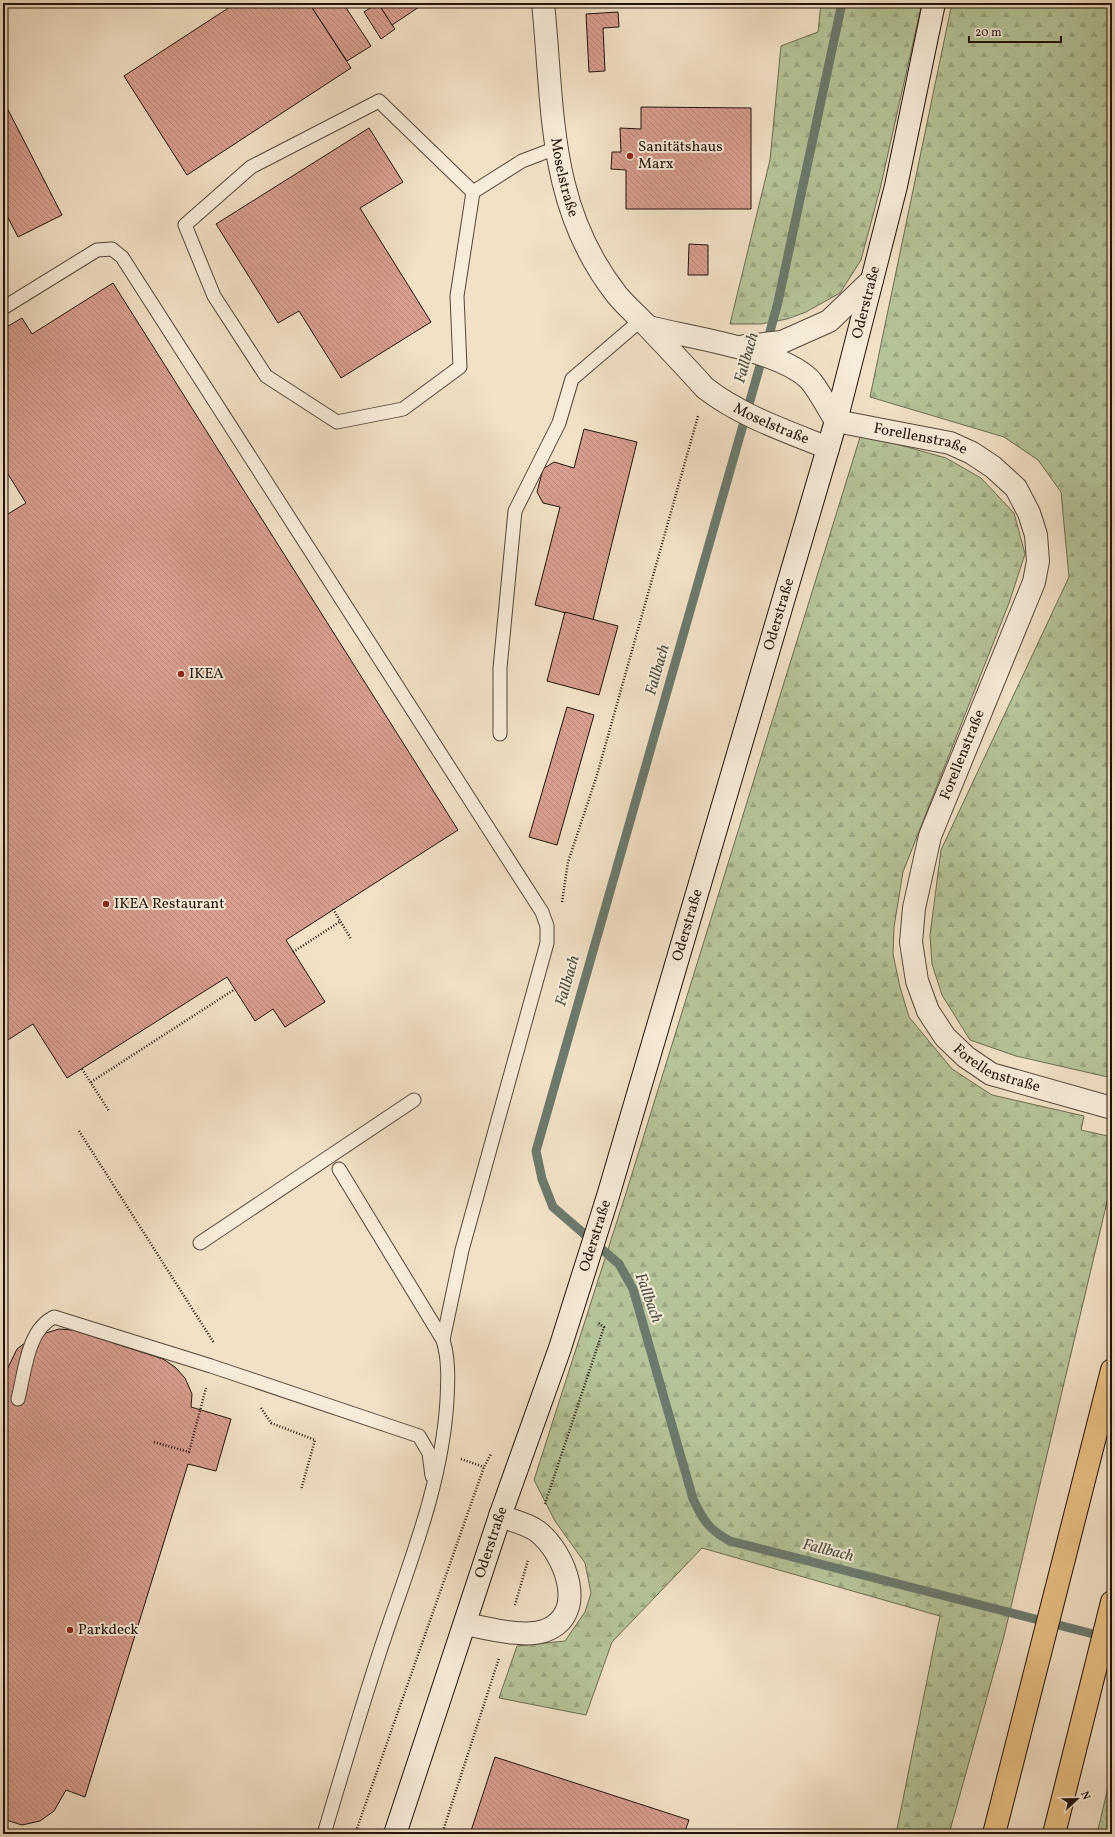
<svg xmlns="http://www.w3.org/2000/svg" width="1115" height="1837" viewBox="0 0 1115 1837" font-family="Vollkorn,serif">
<defs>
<pattern id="green-dots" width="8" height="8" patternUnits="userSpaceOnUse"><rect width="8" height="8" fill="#b5c498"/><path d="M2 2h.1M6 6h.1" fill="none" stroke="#9ba882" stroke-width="1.8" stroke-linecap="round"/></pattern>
<pattern id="forest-firs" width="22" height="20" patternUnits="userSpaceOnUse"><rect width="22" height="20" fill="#b5c498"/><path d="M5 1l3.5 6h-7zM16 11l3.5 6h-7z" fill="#9ba882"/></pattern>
<pattern id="building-back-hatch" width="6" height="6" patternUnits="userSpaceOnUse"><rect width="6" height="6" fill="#d89e8e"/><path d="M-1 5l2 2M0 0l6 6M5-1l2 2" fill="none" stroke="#b98779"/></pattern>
</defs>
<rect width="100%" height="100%" fill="#f2e1c5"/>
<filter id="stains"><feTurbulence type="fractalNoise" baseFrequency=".005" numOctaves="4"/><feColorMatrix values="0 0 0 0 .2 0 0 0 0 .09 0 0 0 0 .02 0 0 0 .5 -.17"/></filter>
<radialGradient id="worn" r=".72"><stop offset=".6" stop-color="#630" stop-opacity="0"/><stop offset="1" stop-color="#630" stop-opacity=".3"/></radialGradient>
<polygon fill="url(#green-dots)" stroke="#6b6c52" points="1112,1770 1112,1834 1097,1834"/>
<g fill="url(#forest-firs)" stroke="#6b6c52">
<polygon points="821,3 922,3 880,189 861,260 840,293 806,312 787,319 761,324 730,324 770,160 781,46 818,32"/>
<polygon points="952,3 1112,3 1112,1078 1016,1056 970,1040 942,995 932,964 930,935 941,850 1069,577 1061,492 1038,460 1004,437 870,397"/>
<polygon points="861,434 946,458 981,478 1014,513 1025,554 1009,603 903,872 894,927 893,954 900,987 909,1017 952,1069 992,1095 1084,1116 1081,1130 1112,1137 1112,1181 1004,1636 949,1834 896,1834 940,1616 702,1548 612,1642 586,1715 499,1698 517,1646 565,1641 585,1612 591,1593 585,1563 555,1521 534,1480 627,1190"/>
</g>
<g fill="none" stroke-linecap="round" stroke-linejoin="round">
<g stroke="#6b7a6d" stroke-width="9">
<polyline points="767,343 778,302 842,3"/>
<path d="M763,355L536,1151L542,1179L553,1207L619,1264L633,1289L693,1499C703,1520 709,1530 730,1541L1105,1637"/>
</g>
</g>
<g fill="url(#building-back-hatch)" stroke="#21140b">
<polygon points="236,3 309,3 351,68 187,175 124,76"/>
<polygon points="309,3 343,3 371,46 347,61"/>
<polygon points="378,3 395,29 381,39 364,12"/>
<polygon points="378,3 425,3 392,25"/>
<polygon points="618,12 619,27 603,28 605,71 589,72 586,14"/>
<polygon points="3,100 62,215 18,237 3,208"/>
<polygon points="641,107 751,108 751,209 626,209 626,170 611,169 612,152 621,152 620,128 641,129"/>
<polygon points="369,128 403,182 360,208 431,322 341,378 299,311 278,323 216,224"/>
<polygon points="689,244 708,245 708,275 688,275"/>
<polygon points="113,283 458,830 286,940 325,1002 285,1027 273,1009 255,1021 227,977 67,1078 33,1024 3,1043 3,517 26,503 3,466 3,329 22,318 32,334"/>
<polygon points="584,429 637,442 593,620 535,605 560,507 543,503 537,492 543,469 554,462 574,468"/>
<polygon points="565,612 618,626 599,695 547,681"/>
<polygon points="567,707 594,715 557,845 529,837"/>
<polygon points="59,1329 73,1330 163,1359 175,1367 185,1378 192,1394 191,1407 231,1419 216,1471 188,1464 85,1797 66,1790 54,1811 40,1821 22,1825 3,1819 3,1378 17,1349 33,1337"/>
<polygon points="495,1757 689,1820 684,1834 470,1834"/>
</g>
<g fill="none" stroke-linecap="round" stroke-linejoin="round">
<g stroke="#55473a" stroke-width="15">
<g id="lane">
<polyline points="473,192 379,101 251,167 185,225 214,296 266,376 337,422 403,409 460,367 457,296 473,192 522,161 556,148"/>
<polyline points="3,308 97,250 112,249 122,257 542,912 547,926 547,943 462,1250 443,1340"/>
<polyline points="500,734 500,668 515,511 559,423 572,379 641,320"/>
<polyline points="200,1243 414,1100"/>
<path d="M18,1399C25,1372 27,1330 54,1317L211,1366L419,1436L429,1453L432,1476"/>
<path d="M324,1834C342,1773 360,1712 380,1651C407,1569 442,1487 447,1400C448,1380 449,1360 443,1340L339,1169"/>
</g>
</g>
<g stroke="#55473a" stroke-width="24">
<g id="street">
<path id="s1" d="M543,3C554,109 547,206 617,295C627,307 639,317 649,328C668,348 687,368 705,388C741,416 786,431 828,448"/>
<path id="s2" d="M649,327C691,338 776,349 808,378C816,385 829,410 836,421L950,443L972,453L993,467L1016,488L1029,513L1036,535L1038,561L1034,582L930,836L914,908L911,942L917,981L928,1011L945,1037L966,1057L991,1074L1112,1108"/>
<polyline points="745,346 782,342 829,321 872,280"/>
<path d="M465,1624C487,1628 522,1638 544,1631C590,1615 565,1552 537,1531C528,1524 511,1520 500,1516"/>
</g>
</g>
<g stroke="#21140b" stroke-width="24">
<g id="secondary">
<path id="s3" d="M395,1834L500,1516L560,1348L608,1196L836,421L896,186L934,3"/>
</g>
</g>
<g stroke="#21140b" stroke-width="24">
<g id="highway">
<polyline points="994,1834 1112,1370"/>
<polyline points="1054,1834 1112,1602"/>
</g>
</g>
<g stroke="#21140b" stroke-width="2.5" stroke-dasharray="1 2" stroke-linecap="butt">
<polyline points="562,902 568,862 597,775 698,416"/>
<polyline points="333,909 351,939"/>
<polyline points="293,952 341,921"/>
<polyline points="82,1069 109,1111"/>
<polyline points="91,1082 235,989"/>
<polyline points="79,1131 214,1343"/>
<polyline points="261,1408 271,1423 315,1440 301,1490"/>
<polyline points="154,1442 189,1452 206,1388"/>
<polyline points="461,1459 484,1467"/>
<polyline points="545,1504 604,1327 597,1322"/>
<polyline points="515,1605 528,1560"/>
<polyline points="355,1834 484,1467 491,1454"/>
<polyline points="442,1834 499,1658"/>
</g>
<use href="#lane" stroke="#f7ecd9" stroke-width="13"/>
<use href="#street" stroke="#f7ecd9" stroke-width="22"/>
<use href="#secondary" stroke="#f7ecd9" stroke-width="22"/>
<use href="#highway" stroke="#e9c082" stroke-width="22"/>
</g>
<g fill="#8f2418" stroke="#f7ecd9" stroke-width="1.5">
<circle cx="630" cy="156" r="4"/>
<circle cx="181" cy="674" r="4"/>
<circle cx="106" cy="904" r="4"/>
<circle cx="70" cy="1630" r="4"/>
</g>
<g text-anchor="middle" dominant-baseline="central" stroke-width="4" stroke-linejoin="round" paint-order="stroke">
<g font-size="15" fill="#21140b" stroke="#f7ecd9" text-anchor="start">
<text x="638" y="147">Sanitätshaus<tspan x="638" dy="17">Marx</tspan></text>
<text x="189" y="674">IKEA</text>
<text x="114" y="904">IKEA Restaurant</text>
<text x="78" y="1630">Parkdeck</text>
</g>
<g font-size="15" fill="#21140b" stroke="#f7ecd9">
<text stroke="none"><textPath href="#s1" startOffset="176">Moselstraße</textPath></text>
<text stroke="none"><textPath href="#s3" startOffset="1603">Oderstraße</textPath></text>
<text stroke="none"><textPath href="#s1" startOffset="510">Moselstraße</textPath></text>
<text stroke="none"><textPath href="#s2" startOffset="306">Forellenstraße</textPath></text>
<text stroke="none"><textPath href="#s3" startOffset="1279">Oderstraße</textPath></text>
<text transform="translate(963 755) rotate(-68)">Forellenstraße</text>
<text stroke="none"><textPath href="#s3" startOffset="955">Oderstraße</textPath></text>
<text stroke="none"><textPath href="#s2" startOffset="1062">Forellenstraße</textPath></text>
<text stroke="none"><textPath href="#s3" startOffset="631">Oderstraße</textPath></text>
<text stroke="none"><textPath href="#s3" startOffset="307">Oderstraße</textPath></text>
</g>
<g font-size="16" font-style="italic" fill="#4c5044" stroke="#f7ecd9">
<text transform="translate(747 358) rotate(-74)">Fallbach</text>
<text transform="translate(658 670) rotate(-74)">Fallbach</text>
<text transform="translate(568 981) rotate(-74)">Fallbach</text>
<text transform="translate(648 1298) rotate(70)">Fallbach</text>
<text transform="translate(828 1551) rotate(14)">Fallbach</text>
</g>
</g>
<rect width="1115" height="1837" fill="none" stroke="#f2e1c5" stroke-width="16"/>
<rect x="4" y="4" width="1107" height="1829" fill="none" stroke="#21140b" stroke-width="2"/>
<rect x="8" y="8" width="1099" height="1821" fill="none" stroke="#21140b"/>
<g transform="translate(1077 1799) rotate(68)" stroke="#f7ecd9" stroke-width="3" paint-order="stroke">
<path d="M0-3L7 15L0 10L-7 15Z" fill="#21140b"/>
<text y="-6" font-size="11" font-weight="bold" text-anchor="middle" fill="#21140b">N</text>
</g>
<path d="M969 36v6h92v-6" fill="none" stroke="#21140b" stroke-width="2"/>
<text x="975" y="36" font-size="12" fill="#21140b" stroke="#f7ecd9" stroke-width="3" paint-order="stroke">20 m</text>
<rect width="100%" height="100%" filter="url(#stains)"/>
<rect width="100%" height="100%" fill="url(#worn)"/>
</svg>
